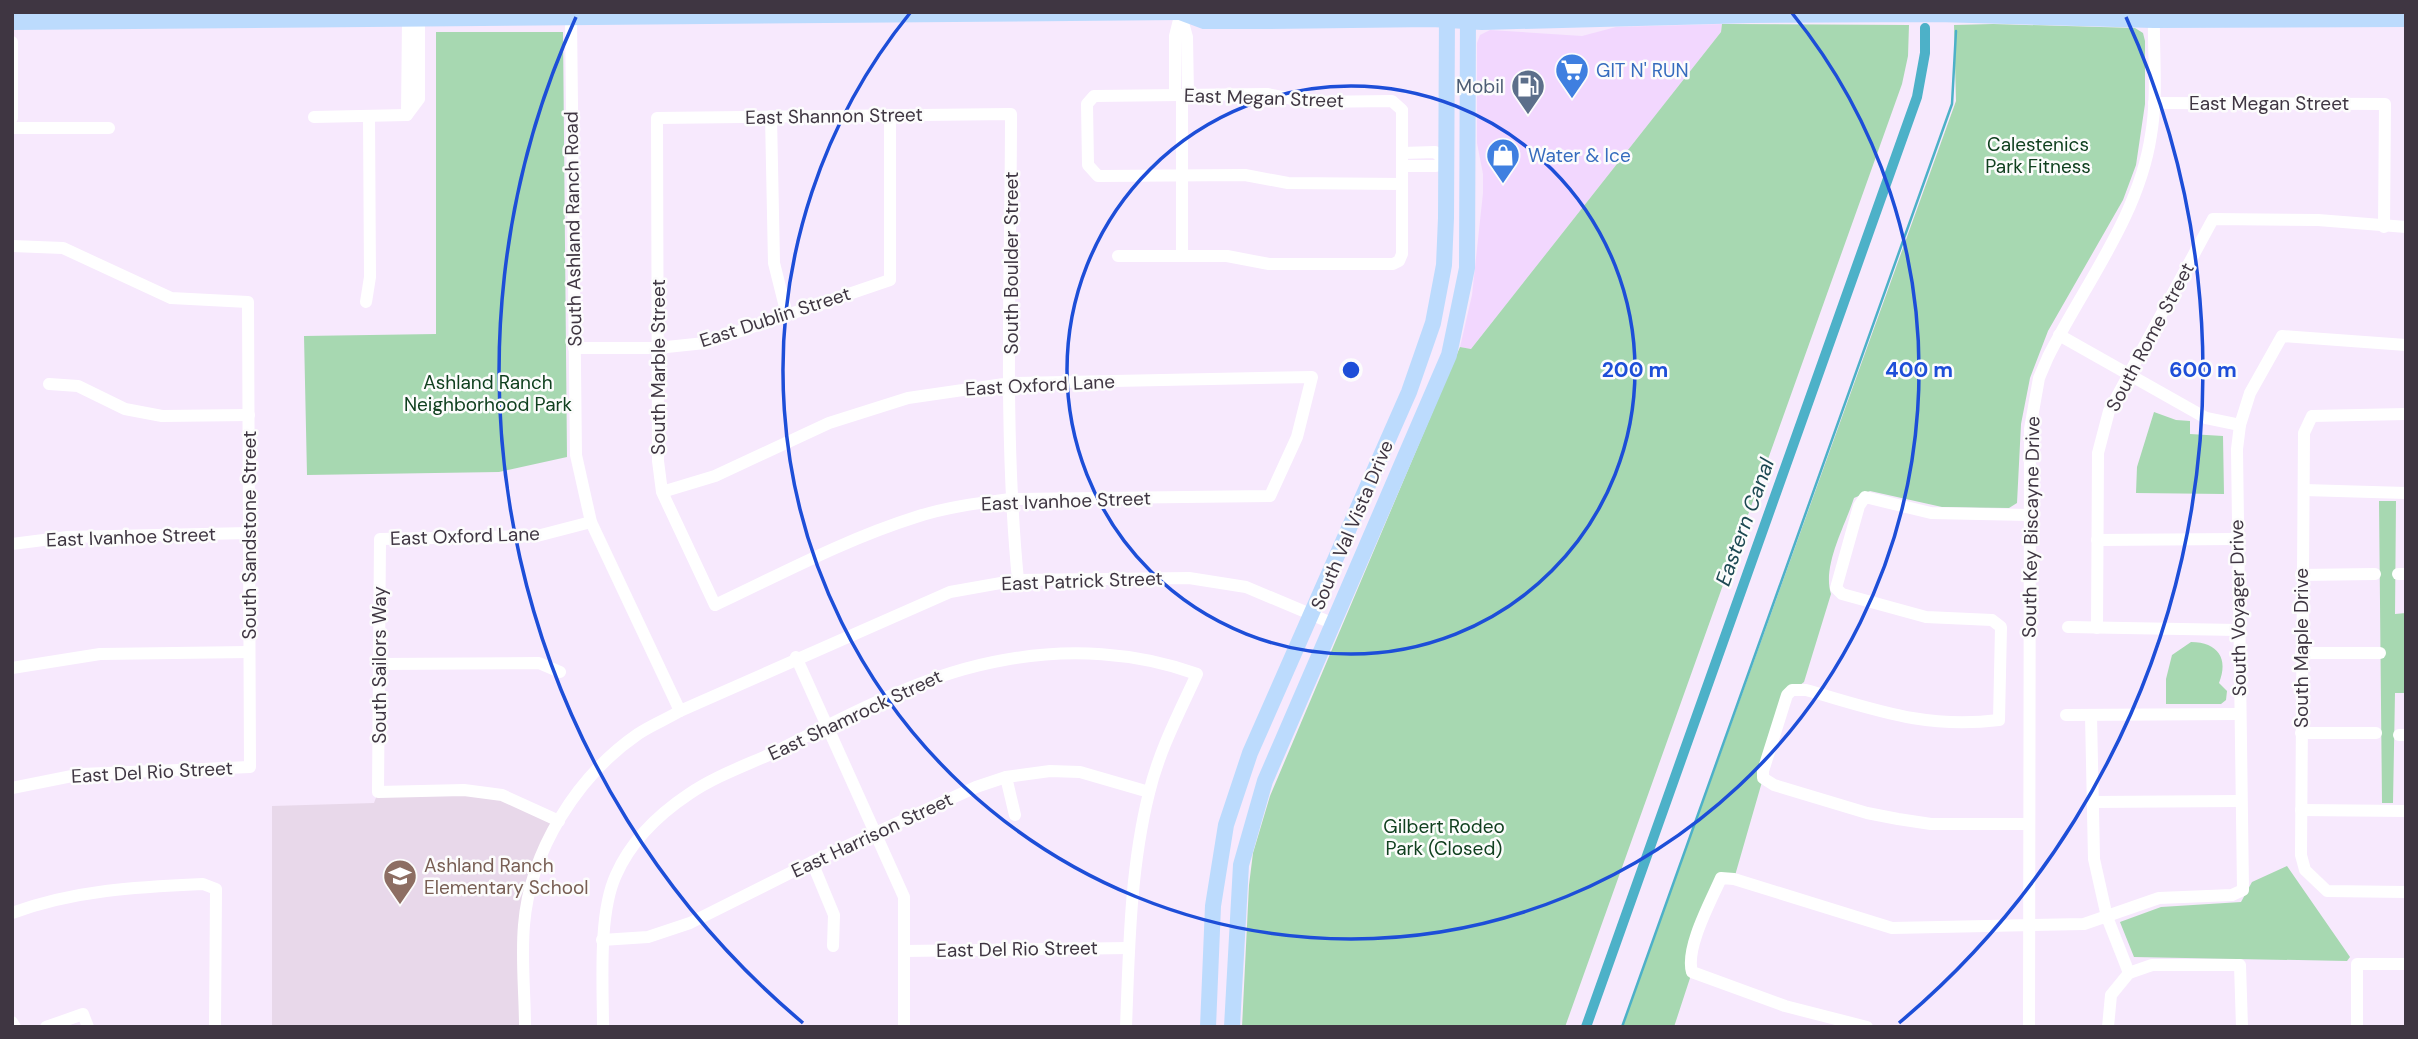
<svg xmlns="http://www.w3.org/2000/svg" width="2418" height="1039" viewBox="0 0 2418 1039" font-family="'DM Sans',sans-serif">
<rect width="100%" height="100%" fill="#f7e9fd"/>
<polygon fill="#f2d7fe" points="1722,24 1721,32 1471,349 1460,347 1472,295 1483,193 1483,174 1477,143 1477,43 1480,35 1490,30 1582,36 1616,27"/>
<polygon fill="#e8d8ea" points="378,792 502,795 559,821 543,850 524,925 525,1027 272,1027 272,806 374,803"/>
<g fill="#a7d8b1">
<polygon points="1722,24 1909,25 1908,56 1902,84 1565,1027 1242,1027 1249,885 1253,853 1270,796 1460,347 1471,349 1721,32"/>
<path d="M1993,24L2135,28L2143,33L2145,41V104L2136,165L2123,200L2048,331L2030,378L2021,424L2017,503L2009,508L1942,507L1870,491L1854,498C1845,526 1822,566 1831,594L1804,682L1787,695L1734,879L1721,878L1695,942L1692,972L1674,1027H1622L1956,101L1954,25Z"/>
<polygon points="436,32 563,32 567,457 499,472 307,475 304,336 436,334"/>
<polygon points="2154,412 2176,420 2190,421 2190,434 2223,436 2224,494 2136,493 2137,467"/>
<polygon points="2379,501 2396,501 2395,614 2406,613 2406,693 2395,693 2393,803 2382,803"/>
<path d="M2191,642C2218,642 2229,659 2219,683L2227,691L2226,700L2221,704H2166V679L2172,655Z"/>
<polygon points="2287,866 2350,957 2347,961 2134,957 2120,922 2161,907 2241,902 2252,882"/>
</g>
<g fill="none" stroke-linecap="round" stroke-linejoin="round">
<polyline stroke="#4db1c8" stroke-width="2.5" points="1622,1027 1952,104 1956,31"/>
<polyline stroke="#4db1c8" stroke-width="10" points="1586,1027 1917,97 1925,53 1925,28"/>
<g stroke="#fff" stroke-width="12">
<polyline points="1180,12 1187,37 1188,95"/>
<polyline points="571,18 576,455 591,522 680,711"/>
<polyline points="12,42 12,118"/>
<polyline points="1175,95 1175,36 1180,16"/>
<polyline points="2154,103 2385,104 2384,227"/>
<polyline points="407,114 408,19"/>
<polyline points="407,115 419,99 419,19"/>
<polyline points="771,116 774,263 787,315"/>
<polyline points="314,117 407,115"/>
<polyline points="12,128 109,128"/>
<polyline points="1402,153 1435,152 1446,161 1436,166 1402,166"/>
<polyline points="12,246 63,248 171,298 248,302 250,767 82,774 12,788"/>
<polyline points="1118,256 1227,256 1269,264 1393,264 1399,261 1402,254 1402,110 1392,101 1308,102 1267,94 1094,96 1087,104 1088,165 1098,176 1245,175 1288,183 1402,184"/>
<polyline points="1182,256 1182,95"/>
<polyline points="366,302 370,277 369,117"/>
<polyline points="2059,335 2206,418 2240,425"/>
<polyline points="574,348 657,348 705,343 890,280 890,115"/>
<polyline points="49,384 78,386 125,409 162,416 249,415"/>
<polyline points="2406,414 2312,416 2304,433 2301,855 2305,870 2327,891 2406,892"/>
<polyline points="2304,490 2406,493"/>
<path d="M662,492L715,476L829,423L908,398L1011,383L1312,377L1297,437L1270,496L1010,499C979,503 946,507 916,517C846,539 781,574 715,605L662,492L658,461L657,118L1011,114C1011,269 1003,426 1018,580"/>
<polyline points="2097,540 2237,539"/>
<polyline points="12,544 67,537 249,533"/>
<polyline points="2398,574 2406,574"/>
<polyline points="2301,575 2375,574"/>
<polyline points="2068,627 2238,630"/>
<polyline points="2097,628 2098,453 2109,411 2213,219 2318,220 2406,227"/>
<polyline points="2301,653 2380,653"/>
<polyline points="796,657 904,897 904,1027"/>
<polyline points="379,664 539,663 560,672"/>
<polyline points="12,668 100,654 249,652"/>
<polyline points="2066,715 2240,714"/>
<polyline points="2091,715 2094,859 2107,917 2129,973"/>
<polyline points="2301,733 2376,733"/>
<polyline points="2399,735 2406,735"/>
<polyline points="1006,777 1015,815"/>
<polyline points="2092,802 2240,801"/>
<polyline points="2301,810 2406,811"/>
<polyline points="559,821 502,795 464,790 378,792 380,539 537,536 591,522"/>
<path d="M2028,824H1931L1898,819L1867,813L1774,785L1763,778V771L1787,695L1792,690H1806C1877,710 1924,729 1999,720L2001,627L1992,620L1926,617L1842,594L1836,588L1859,506L1865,497L1931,513L2029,515"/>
<polyline points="812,862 834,915 833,946"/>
<path d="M12,913C75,890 136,887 203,884L216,889L215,1027"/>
<polyline points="602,940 648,937 690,923 812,862 976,787 1006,777 1050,771 1080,772 1149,792"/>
<polyline points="904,951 1129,948"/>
<polyline points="2129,973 2152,965 2240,965 2242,1027"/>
<polyline points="12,1022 15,1027"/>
<polyline points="46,1027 83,1014 88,1027"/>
<path d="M525,1027C525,994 521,958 524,925C530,851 577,776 638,734C651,725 667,719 680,711L950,592L1018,580L1189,578L1246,587L1334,624"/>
<path d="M603,1027C603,984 598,914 616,875C631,841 659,814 689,794C715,776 747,765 775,752C848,715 923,674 1004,660C1069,648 1136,652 1197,674C1179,713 1159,751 1149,793C1130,869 1129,949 1126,1027"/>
<path d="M1867,1027L1785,1006L1692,972C1685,948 1711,901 1721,878L1734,879L1892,928L2084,924L2159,898L2232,895L2243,890L2237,449L2240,425L2250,393L2282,336L2406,345"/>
<path d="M2029,1027L2030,429L2039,378L2048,357C2084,285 2139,216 2151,135C2158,95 2153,53 2154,12"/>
<polyline points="2108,1027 2111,995 2129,973"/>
<polyline points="2357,1027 2357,964 2406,964"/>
</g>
<g stroke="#bcdbfd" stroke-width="16">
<polyline points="1180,12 1204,21 1269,21 1432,19 1482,22 1751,15 1937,14 2154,20 2406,19"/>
<polyline points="12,22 1181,12"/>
<polyline points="1208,1027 1213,906 1226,825 1250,753 1409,392 1433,323 1444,265 1446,218 1447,13"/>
<polyline points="1232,1027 1241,865 1265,781 1449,355 1467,268 1468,12"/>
</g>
</g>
<g fill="none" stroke="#1d4ed8" stroke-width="3.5">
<circle cx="1351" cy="370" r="284"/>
<path d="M1792 13A568 568 0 1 1 910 13"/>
<path d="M803 1023A852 852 0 0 1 576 17M2126 17A852 852 0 0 1 1899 1023"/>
</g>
<defs>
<g id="supermarket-pin" transform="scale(1.75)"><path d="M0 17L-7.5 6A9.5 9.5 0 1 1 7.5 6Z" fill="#3f7fe0" stroke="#fcfcfc"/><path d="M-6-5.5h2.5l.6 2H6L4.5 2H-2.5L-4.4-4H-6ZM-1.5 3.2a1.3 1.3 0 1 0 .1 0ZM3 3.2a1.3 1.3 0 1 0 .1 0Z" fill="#fff"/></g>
<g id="fuel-pin" transform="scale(1.75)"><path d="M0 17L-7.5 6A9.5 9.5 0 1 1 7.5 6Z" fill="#5c6f8a" stroke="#fcfcfc"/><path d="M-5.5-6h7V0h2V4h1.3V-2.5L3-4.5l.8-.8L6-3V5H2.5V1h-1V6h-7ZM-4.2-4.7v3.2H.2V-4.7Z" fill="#fff"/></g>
<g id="shop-pin" transform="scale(1.75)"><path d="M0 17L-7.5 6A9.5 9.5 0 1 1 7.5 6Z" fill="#3f7fe0" stroke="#fcfcfc"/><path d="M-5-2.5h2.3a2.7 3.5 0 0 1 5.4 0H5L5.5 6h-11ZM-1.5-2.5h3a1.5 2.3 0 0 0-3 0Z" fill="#fff"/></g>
<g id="school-pin" transform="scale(1.75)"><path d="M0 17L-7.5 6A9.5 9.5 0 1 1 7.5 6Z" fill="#8d6e63" stroke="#fcfcfc"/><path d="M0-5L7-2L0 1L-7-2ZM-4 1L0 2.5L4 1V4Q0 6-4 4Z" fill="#fff"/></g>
</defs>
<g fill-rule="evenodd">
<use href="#supermarket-pin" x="1572" y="70"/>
<use href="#fuel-pin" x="1528" y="86"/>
<use href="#shop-pin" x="1503" y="155"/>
<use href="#school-pin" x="400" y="876"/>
</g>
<g text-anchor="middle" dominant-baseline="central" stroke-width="5" stroke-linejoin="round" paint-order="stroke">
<g font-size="19" fill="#366cbe" stroke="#fcfcfc" text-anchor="start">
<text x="1596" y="70">GIT N' RUN</text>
<text x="1528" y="155">Water &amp; Ice</text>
</g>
<g font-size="19" fill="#4e5e75" stroke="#fcfcfc" text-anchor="end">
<text x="1504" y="86">Mobil</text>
</g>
<g font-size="19" fill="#3f3642" stroke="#fcfcfc">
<text transform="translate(1264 98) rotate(2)">East Megan Street</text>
<text x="2269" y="103">East Megan Street</text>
<text transform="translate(834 116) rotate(-1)">East Shannon Street</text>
<text transform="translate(573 229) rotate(-91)">South Ashland Ranch Road</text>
<text transform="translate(1011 263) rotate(-90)">South Boulder Street</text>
<text transform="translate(775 317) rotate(-18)">East Dublin Street</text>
<text transform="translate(2150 337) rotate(-62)">South Rome Street</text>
<text transform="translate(658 367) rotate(-90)">South Marble Street</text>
<text transform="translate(1040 385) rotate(-3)">East Oxford Lane</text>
<text transform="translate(1066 501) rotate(-2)">East Ivanhoe Street</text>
<text transform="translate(1352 525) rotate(-67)">South Val Vista Drive</text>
<text transform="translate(2031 527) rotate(-89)">South Key Biscayne Drive</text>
<text transform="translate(249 535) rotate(-90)">South Sandstone Street</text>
<text transform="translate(465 536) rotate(-2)">East Oxford Lane</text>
<text transform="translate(131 537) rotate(-2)">East Ivanhoe Street</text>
<text transform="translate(1082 581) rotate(-2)">East Patrick Street</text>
<text transform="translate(2238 608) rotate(-91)">South Voyager Drive</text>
<text transform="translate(2301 648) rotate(-90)">South Maple Drive</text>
<text transform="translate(379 665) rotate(-90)">South Sailors Way</text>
<text transform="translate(855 715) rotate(-25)">East Shamrock Street</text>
<text transform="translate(152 772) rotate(-3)">East Del Rio Street</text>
<text transform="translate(872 835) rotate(-25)">East Harrison Street</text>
<text transform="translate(1017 949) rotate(-1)">East Del Rio Street</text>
</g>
<g font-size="19" fill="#10401f" stroke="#fcfcfc">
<text x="2038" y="144">Calestenics<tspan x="2038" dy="22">Park Fitness</tspan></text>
<text x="488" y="382">Ashland Ranch<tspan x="488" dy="22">Neighborhood Park</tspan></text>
<text x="1444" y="826">Gilbert Rodeo<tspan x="1444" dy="22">Park (Closed)</tspan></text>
</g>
<g font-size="19" fill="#785e54" stroke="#fcfcfc" text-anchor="start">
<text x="424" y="865">Ashland Ranch<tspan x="424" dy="22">Elementary School</tspan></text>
</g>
<g font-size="21" font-style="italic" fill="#1c4852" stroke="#fcfcfc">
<text transform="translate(1745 522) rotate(-70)">Eastern Canal</text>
</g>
</g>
<circle cx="1351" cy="370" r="10" fill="#1d4ed8" stroke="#fcfcfc" stroke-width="3.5"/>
<g font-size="21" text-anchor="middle" font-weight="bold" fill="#1d4ed8" stroke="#fcfcfc" stroke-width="5" stroke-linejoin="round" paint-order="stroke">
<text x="1635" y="377">200 m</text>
<text x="1919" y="377">400 m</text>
<text x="2203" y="377">600 m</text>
</g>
<rect width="2418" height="1039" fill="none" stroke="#3f3642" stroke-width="28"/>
</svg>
